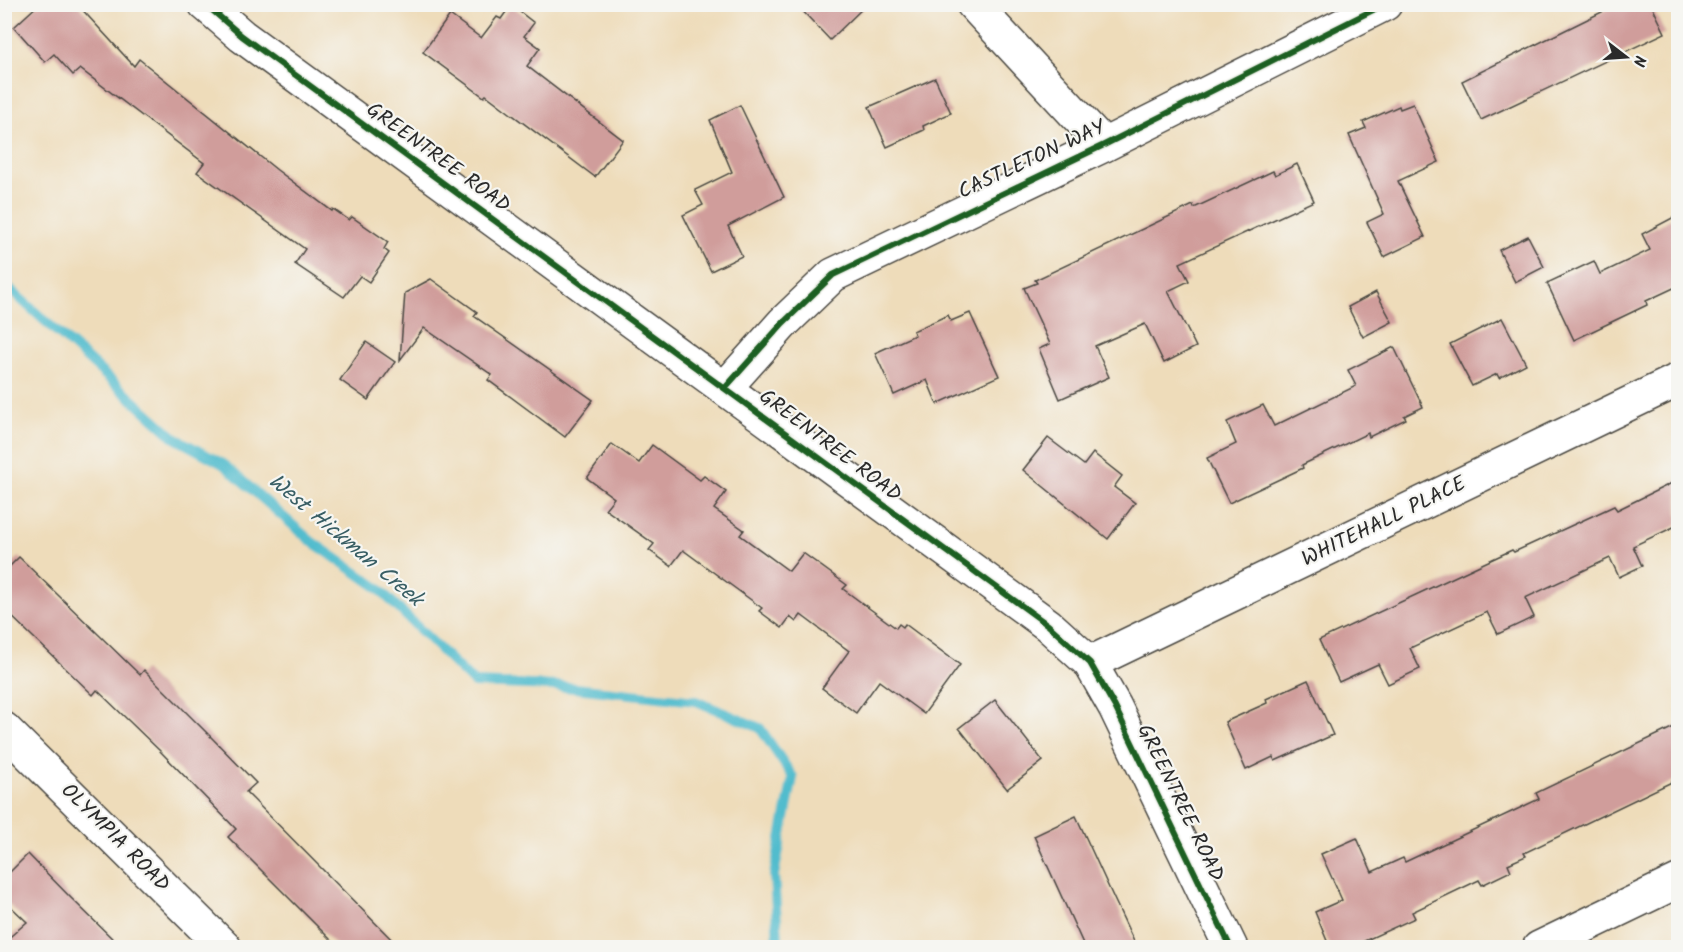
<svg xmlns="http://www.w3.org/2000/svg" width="1683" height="952" viewBox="0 0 1683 952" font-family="Kalam,sans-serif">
<rect width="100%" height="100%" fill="#f6f6f2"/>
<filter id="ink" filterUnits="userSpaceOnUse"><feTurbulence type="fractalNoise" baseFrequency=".0167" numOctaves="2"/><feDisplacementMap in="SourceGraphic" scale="12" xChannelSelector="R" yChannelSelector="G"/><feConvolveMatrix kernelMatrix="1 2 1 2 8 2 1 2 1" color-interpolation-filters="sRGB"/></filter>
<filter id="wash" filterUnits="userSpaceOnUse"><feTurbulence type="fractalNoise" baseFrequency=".008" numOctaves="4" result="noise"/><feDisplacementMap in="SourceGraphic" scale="24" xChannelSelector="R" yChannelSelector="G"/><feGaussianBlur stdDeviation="1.35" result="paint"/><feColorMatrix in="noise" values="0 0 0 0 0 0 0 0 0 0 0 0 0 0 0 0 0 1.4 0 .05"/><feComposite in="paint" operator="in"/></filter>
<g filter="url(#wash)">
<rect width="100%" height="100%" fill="#eedcba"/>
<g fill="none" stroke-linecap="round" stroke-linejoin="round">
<polyline stroke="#51bccd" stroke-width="10" points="4,284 175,438 223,464 311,541 377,587 474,683 556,686 696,701 760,728 793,777 774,875 778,941 784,948"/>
</g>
<g id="blocks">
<g fill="#d09d9b">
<polygon points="39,4 77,4 134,66 139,59 277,170 332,211 333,209 349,220 352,217 388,242 384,249 389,253 369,282 360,276 344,297 295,264 305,249 197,172 204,163 80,69 73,75 54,54 45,62 14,27"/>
<polygon points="796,4 867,4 830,40"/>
<polygon points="1618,4 1651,4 1665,33 1481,120 1462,81"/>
<polygon points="511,5 534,23 524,36 540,48 527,66 623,140 595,177 486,95 484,97 423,52 450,15 481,38 497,17 501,19"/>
<polygon points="935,78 951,113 923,126 924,130 887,147 869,107"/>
<polygon points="1413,104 1439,162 1398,181 1425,237 1384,257 1367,222 1384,214 1349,135 1366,128 1363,122 1399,106 1400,109"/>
<polygon points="740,105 784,197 728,226 742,256 711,271 683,215 703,205 695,190 732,172 710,120"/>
<polygon points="1297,164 1314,201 1180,263 1189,281 1168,291 1196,347 1164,363 1145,324 1095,346 1109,377 1060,399 1039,349 1050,344 1024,288 1037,283 1035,280 1193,205 1194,208 1273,171 1275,175"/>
<polygon points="1678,215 1678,286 1646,301 1647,305 1574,340 1547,283 1594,261 1600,274 1650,250 1642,234"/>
<polygon points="1528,236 1544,267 1515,282 1499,250"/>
<polygon points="431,279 477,312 474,316 593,400 565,437 488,380 492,375 424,328 400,360 405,293"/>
<polygon points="1376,292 1392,322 1363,337 1348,307"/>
<polygon points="970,313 999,376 937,404 927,380 894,395 875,353 915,335 913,331 948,315 951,321"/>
<polygon points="1502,318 1526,364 1499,378 1497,374 1472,386 1450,344"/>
<polygon points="366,342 395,362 368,400 340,380"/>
<polygon points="1394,347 1423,407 1404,416 1406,419 1369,437 1368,433 1302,465 1303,468 1229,503 1207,458 1236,444 1227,422 1263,405 1274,426 1356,386 1348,370"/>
<polygon points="1048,438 1084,465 1093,453 1122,476 1114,487 1135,503 1108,539 1023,470"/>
<polygon points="612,444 639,463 652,445 700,480 704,476 726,492 714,509 744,530 740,535 789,571 803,553 847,585 843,589 896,628 899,624 903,627 905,624 960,665 924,714 879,681 856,713 822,688 849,651 801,615 796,622 790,617 782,628 759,611 762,608 683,550 671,566 649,550 654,544 605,509 614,498 587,478"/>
<polygon points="1678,480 1678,525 1633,546 1642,566 1619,577 1610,558 1525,598 1534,617 1498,634 1487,612 1410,648 1420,669 1388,684 1378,664 1339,682 1319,640 1512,550 1514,552 1614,506 1617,510"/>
<polygon points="19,557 140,675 144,670 211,737 256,783 246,792 400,948 339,948 228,837 236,829 160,751 97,690 93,695 4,609 4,572"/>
<polygon points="1308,680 1333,735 1275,761 1273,757 1246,770 1225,722 1267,703 1266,699"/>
<polygon points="995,700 1043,761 1007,789 959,728"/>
<polygon points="1678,725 1678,779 1524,853 1526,856 1508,864 1511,871 1482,885 1479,880 1412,912 1415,918 1349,948 1330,948 1315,912 1342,900 1321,854 1357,838 1372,872 1403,858 1405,862 1539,799 1536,793"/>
<polygon points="1076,816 1109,888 1137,948 1085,948 1034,836"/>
<polygon points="28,854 71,898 122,948 4,948 4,942 27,922 4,900 4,878"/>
</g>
</g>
</g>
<g filter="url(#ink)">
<use href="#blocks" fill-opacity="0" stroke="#484640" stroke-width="1.5"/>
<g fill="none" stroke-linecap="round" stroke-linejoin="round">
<g stroke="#484640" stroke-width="36">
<g id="minor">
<polyline points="973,4 1104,145"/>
<polyline points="725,388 783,323 833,275 1104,145 1385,4"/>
<polyline points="1090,663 1678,380"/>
<polyline points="4,729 225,948"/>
<polyline points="1539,948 1678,881"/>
</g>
</g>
<g stroke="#484640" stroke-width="36">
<polyline id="tertiary" points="205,4 242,36 1048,625 1090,663 1115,707 1231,948"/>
</g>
<use href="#minor" stroke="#fff" stroke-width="33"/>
<use href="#tertiary" stroke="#fff" stroke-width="33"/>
<g stroke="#f6f6f2" stroke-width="10">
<g id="cycleway">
<polyline points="205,4 242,36 1048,625 1090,663 1115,707 1231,948"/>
<polyline points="725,388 783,323 833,275 1104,145 1385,4"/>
</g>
</g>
<use href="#cycleway" stroke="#1b5e20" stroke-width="6"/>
</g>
</g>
<g text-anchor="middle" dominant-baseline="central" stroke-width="4.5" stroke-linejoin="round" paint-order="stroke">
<g font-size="21" fill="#2b2b2b" stroke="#f6f6f2">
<text transform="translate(438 158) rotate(36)">GREENTREE ROAD</text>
<text transform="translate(1032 160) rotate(-25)">CASTLETON WAY</text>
<text transform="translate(830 446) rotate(37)">GREENTREE ROAD</text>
<text transform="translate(1384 522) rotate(-26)">WHITEHALL PLACE</text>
<text transform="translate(1180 803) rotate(64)">GREENTREE ROAD</text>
<text transform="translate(115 838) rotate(45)">OLYMPIA ROAD</text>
</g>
<g font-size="22" font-style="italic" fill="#385e64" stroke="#f6f6f2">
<text transform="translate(345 541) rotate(40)">West Hickman Creek</text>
</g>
</g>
<rect width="1683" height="952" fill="none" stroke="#f6f6f2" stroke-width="24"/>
<g transform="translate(1626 57) rotate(107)" stroke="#f6f6f2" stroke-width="4.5" paint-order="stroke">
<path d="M0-4.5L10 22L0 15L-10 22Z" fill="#2b2b2b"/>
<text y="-9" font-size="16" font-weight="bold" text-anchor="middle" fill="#2b2b2b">N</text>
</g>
</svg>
